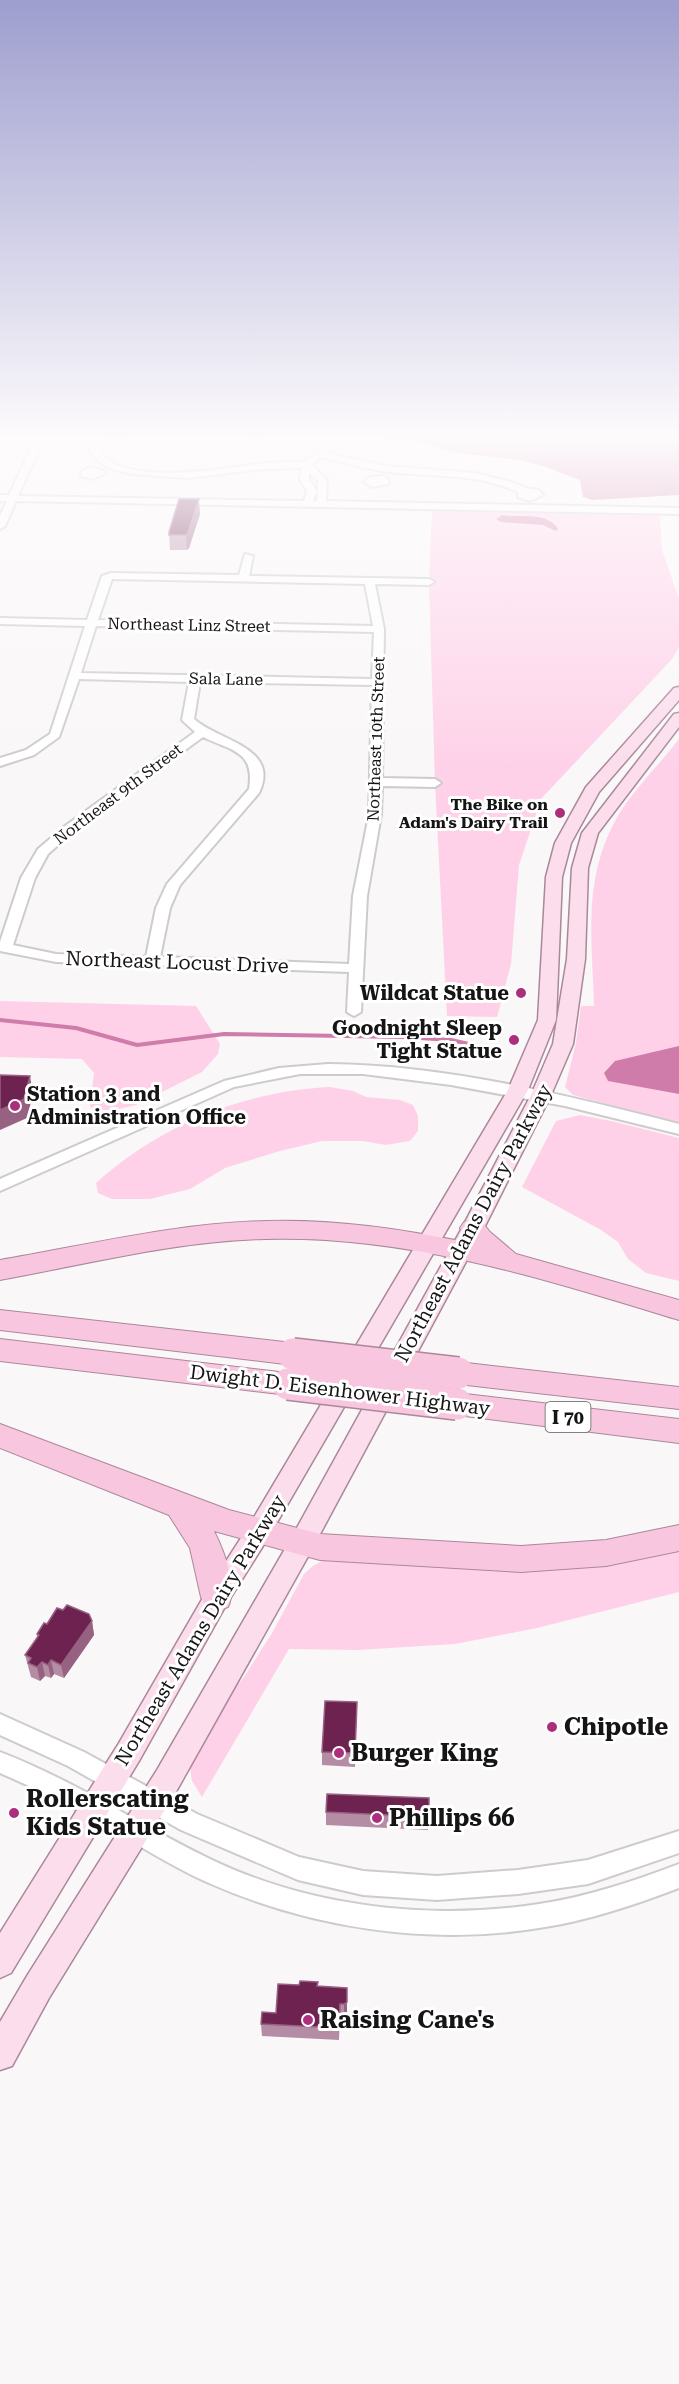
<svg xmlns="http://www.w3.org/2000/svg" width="679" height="2384" viewBox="0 0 679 2384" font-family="'Roboto Serif',serif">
<rect width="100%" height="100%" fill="#faf7f8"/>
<g fill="#fed1e8">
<polygon points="432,510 660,515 662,550 679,599 679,647 673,658 541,799 519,865 511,964 497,1017 447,1016 435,783 429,582"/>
<path d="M679,739V1124L573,1095L565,1087L576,1043L581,1006H594C592,937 582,877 619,814C635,788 660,764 679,739Z"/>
<polygon points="0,1001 196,1006 220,1044 218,1054 202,1072 136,1105 97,1114 90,1106 94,1073 82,1059 0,1057"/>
<path d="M330,1087L353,1091L366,1097L400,1100L413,1105L418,1116V1131L410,1141L386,1145L362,1141H322L280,1151L225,1168L190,1189L150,1199H112L98,1193L96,1183C160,1125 244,1091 330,1087Z"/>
<polygon points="580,1115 611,1121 679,1138 679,1281 646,1273 628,1259 618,1242 601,1230 522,1187 556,1121"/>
<polygon points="679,1547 679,1592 537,1628 455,1644 358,1650 289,1649 202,1797 192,1781 190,1768 194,1755 223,1703 244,1677 272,1633 304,1574 314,1565 329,1558"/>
</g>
<g fill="#cf7caa">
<polygon points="390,434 679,434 679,495 592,500 583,497 580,480 543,466 518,460 453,452 420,442 383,441"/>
<path d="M502,515C520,518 548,511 558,529L556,531L543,525L501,522L496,519Z"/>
<polygon points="679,1046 679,1094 608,1081 604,1073 615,1061"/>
</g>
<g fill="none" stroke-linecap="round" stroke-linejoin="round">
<polyline stroke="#cf7caa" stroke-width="4" points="0,1020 76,1028 137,1045 224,1034 405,1037 451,1040 491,1049"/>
<g stroke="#cecbcc" stroke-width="4">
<g id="minor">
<path d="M38,434H46L18,496L304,501L307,491L300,480L302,468L263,469L189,478L132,474L111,469L98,461L89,448L90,435L134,434L130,437H99C93,492 228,468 259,464C274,462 289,462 305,462C319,446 344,434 365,434L326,453L387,466L474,473L511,482L526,488L539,490L543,495L530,501L518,497V492C477,473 433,477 389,472C366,469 343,462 320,457L312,465L327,480L326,501L679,508V514L16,501L5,526L0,529V516L7,501H0V495H9ZM309,472L318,481L317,501H313L317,491L309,480Z"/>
<polygon points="243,434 267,434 255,439"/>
<polygon points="186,435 198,442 184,447 172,442"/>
<polygon points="90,467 105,471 106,473 93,479 81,476 81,472"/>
<polygon points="384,476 388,479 389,484 372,487 364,482 370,477"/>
<path d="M245,554L253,556L249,576L429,579L434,582L429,585L375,584L384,629L382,778L435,779L441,783L435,787L382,786L381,815L367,896L361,1012L354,1016L347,1012L349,972L56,962L0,951V942L21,878L38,849L65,826L195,732L182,720L189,682L79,679L59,737L34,755L0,766V758L26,750L50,734L85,626L0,624V618L87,620L102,576L111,573L239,575ZM112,579L365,584L373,626L98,620ZM96,626L374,632L372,679L81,673ZM200,682L372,685L369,815L353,896L349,964L160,957L170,908L180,885L259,793C281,747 218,741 194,719ZM203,737C232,751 255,751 249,789L167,884L156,908L146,957L56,954L13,945L35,878L48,854L73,832Z"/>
<path d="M328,1064C446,1065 565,1095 679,1124V1134L565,1106L451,1085L363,1074H300L234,1087L0,1191V1179L224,1081L279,1068Z"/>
<polygon points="0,1714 84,1752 197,1814 299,1857 363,1871 437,1876 518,1870 588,1860 679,1831 679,1853 588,1884 518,1894 437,1900 363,1895 298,1880 181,1830 68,1766 0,1735"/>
<path d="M0,1752C74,1780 139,1825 210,1859C309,1907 432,1921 539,1904C587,1897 634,1881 679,1864V1888C634,1905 587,1921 539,1928C429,1946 311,1928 209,1883C172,1867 137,1844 102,1824C69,1805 35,1788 0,1773Z"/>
</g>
</g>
<g stroke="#a89" stroke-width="3">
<g id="major">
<polygon points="679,687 679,700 599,792 571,843 562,877 556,1020 528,1090 268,1538 226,1605 139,1761 11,1973 0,1978 0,1933 119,1743 208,1589 250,1524 508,1090 538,1020 546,877 555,843 586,787 674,688"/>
<polygon points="679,713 679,727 598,833 588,868 585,959 573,1044 551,1095 484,1228 311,1551 177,1790 49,1998 12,2066 0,2070 0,2022 27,1976 157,1770 293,1535 462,1228 531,1095 553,1044 567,959 572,868 582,833 674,714"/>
</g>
</g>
<g stroke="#a89" stroke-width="2">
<g id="highway">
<path d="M473,1219L482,1222L490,1232L516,1254L679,1300V1320C544,1279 408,1235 265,1239C176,1241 88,1264 0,1280V1260C88,1245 176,1223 266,1221C335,1219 402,1229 470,1243L460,1228L464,1222Z"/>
<polygon points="0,1310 293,1343 303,1347 307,1354 303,1361 293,1365 0,1330"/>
<polygon points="0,1339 288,1373 298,1376 302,1384 298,1392 288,1395 0,1361"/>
<polygon points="458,1362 679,1387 679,1409 458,1384 448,1381 444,1373 448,1365"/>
<polygon points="457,1393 679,1419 679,1443 457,1415 447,1412 443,1404 447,1396"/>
<path d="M0,1424L229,1510L320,1534L521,1546L606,1540L679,1525V1551L606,1566L521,1572L320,1560L214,1531C224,1551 238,1586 228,1607L217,1611L206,1607L201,1597L190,1548L169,1515L0,1448Z"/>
</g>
</g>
<use href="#minor" fill="#fff" fill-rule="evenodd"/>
<use href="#major" fill="#fbddec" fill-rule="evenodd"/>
<use href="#highway" fill="#f9c6e0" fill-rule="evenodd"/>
<g stroke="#a89" stroke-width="34" stroke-linecap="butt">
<g id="highway-bridge">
<polyline points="293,1354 458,1373"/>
<polyline points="288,1384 457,1404"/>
</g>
</g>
<use href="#highway-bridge" stroke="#f9c6e0" stroke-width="31"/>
</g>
<g fill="#b48ca4">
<polygon points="200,514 189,548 187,550 170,550 169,532"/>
<polygon points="92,1621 94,1635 64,1678 54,1674 51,1678 45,1676 40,1681 31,1677 25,1655 37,1638 37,1634 47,1624"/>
<polygon points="357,1702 355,1767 322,1765 322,1752"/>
<polygon points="326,1812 429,1817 428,1830 326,1825"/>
<polygon points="318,1986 347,1988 347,2014 344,2016 340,2016 339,2040 262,2036 261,2024 276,2013"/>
</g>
<g fill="#976282">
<polygon points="199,499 200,514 189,548 187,550 186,535"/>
<polygon points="30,1076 33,1094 27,1118 0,1130 0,1110"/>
<polygon points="92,1621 94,1635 64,1678 61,1665"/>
<polygon points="51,1660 54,1674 51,1678 48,1665"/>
<polygon points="42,1662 45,1676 40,1681 37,1667"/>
<polygon points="347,1988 347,2014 344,2016 344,2004"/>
</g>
<g fill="#6d2250" stroke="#976282" stroke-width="1.5">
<polygon points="179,499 199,499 188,533 186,535 169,535 169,532"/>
<polygon points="0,1075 30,1076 24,1099 0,1110"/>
<polygon points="67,1605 89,1614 92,1621 61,1665 51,1660 48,1665 42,1662 37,1667 28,1663 31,1658 25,1655 39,1635 37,1634 44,1623 47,1624 57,1608 63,1610"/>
<polygon points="325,1701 357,1702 355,1753 322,1752"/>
<polygon points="327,1794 429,1798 429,1817 326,1812"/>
<polygon points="300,1981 318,1982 317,1986 347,1988 347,2002 344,2004 340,2004 339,2028 261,2024 262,2012 276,2013 278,1984 299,1985"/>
</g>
<linearGradient id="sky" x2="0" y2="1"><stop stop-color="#9e9ecf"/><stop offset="0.57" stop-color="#fdfbfc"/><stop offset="1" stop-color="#fdfbfc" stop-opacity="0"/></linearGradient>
<rect width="679" height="768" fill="url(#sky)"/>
<g fill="#ac2e7d" stroke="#fff" stroke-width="2">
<circle cx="560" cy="813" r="6"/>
<circle cx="521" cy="993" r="6"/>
<circle cx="514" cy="1040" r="6"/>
<circle cx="15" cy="1106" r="6"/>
<circle cx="552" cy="1727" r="6"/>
<circle cx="339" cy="1753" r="6"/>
<circle cx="14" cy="1813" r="6"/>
<circle cx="377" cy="1818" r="6"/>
<circle cx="308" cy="2020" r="6"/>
</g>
<g text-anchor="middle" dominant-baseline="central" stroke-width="6" stroke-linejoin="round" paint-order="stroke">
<g font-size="16" fill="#161516" stroke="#fff">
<text transform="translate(189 625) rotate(1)">Northeast Linz Street</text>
<text transform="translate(226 679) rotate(1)">Sala Lane</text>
<text transform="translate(376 739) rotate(-88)">Northeast 10th Street</text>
<text transform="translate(118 794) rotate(-37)">Northeast 9th Street</text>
</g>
<g font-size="16" font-weight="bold" fill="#161516" stroke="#fff" text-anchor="end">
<text x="548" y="804">The Bike on<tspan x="548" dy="18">Adam's Dairy Trail</tspan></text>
</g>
<rect fill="#fff" stroke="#5c5b5c" stroke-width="1.5" x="545.5" y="1402" width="45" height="30" rx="4.5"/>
<g font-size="18" font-weight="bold" fill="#161516">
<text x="568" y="1417">I 70</text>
</g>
<g font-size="20" fill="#161516" stroke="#fff">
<text transform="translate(177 962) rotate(2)">Northeast Locust Drive</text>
<text transform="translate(473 1223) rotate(-62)">Northeast Adams Dairy Parkway</text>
<text transform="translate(340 1390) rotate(7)">Dwight D. Eisenhower Highway</text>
<text transform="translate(200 1630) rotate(-59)">Northeast Adams Dairy Parkway</text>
</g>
<g font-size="20" font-weight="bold" fill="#161516" stroke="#fff" text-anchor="end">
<text x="509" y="993">Wildcat Statue</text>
<text x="502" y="1028">Goodnight Sleep<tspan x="502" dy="23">Tight Statue</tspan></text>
<text x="27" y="1094" text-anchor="start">Station 3 and<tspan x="27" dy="23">Administration Office</tspan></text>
</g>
<g font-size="24" font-weight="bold" fill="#161516" stroke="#fff" text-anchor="start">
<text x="564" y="1727">Chipotle</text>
<text x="351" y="1753">Burger King</text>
<text x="26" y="1799">Rollerscating<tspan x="26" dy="28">Kids Statue</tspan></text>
<text x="389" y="1818">Phillips 66</text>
<text x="320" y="2020">Raising Cane's</text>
</g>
</g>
</svg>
